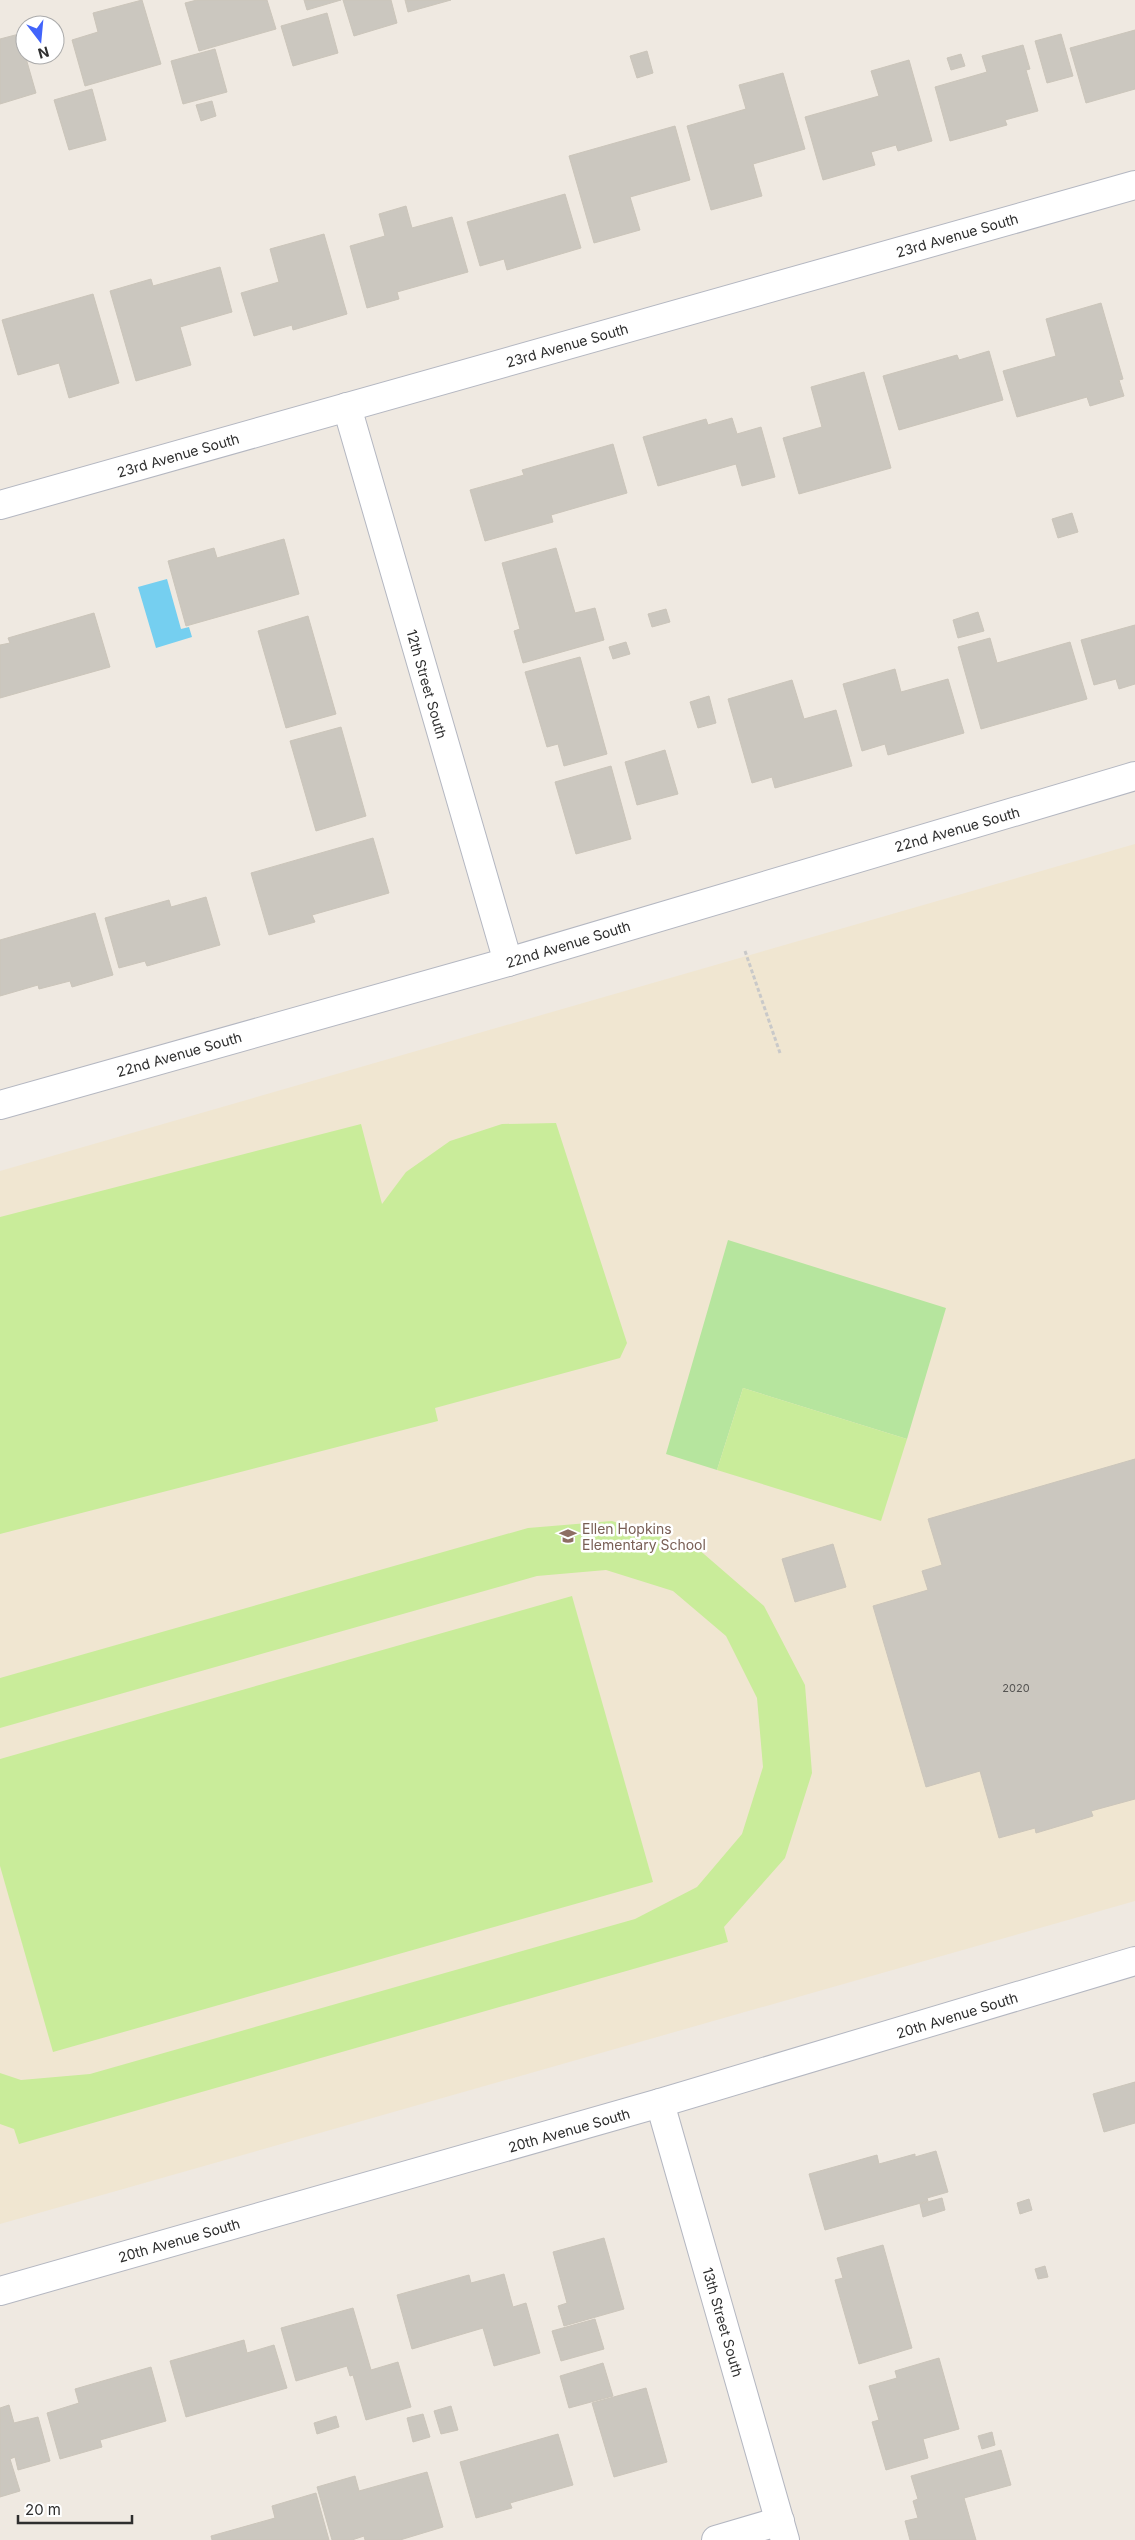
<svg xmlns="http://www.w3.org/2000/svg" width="1135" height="2540" viewBox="0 0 1135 2540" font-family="Inter,sans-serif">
<rect width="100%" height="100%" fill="#efe9e1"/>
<polygon fill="#f0e6d1" points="1135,844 1135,1901 0,2224 0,1171"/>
<polygon fill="#b6e59e" points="728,1240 946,1308 907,1439 743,1388 717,1470 666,1454"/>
<g fill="#c9ec9a">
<polygon points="556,1123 627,1343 620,1358 435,1408 438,1421 0,1534 0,1217 361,1124 382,1204 406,1172 450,1141 502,1124"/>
<polygon points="743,1388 907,1439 881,1521 717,1470"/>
<polygon points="612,1521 697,1548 764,1606 805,1685 812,1773 785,1858 724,1927 728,1942 19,2144 14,2129 0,2124 0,2073 21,2080 90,2074 635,1919 697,1887 742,1834 763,1767 757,1698 726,1636 673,1591 606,1570 537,1576 0,1728 0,1678 528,1528"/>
<polygon points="572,1596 653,1882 53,2052 0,1866 0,1759"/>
</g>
<polygon fill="#75cff0" points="167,579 181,629 189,627 192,637 156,648 138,587"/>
<g fill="#cbc7bf" stroke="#cbc5ba">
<polygon points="142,0 161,64 85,86 72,40 98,32 93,13"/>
<polygon points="197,0 267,0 276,29 199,51 185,3"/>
<polygon points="304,0 341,0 307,10"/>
<polygon points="343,0 391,0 397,23 354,36"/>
<polygon points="405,0 451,0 408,12"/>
<polygon points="327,13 338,53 293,66 281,26"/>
<polygon points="1135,30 1135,89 1086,103 1070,48"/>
<polygon points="19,34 36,93 0,104 0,39"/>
<polygon points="1061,34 1073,76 1047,83 1035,41"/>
<polygon points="1023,45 1030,69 1026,70 1038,111 1005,120 1007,125 950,141 935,87 987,72 982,56"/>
<polygon points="215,49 227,92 183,104 171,61"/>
<polygon points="647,51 653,73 637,78 630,56"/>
<polygon points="961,54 965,66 951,70 947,58"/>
<polygon points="909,60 932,141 898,151 896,145 871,152 875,165 823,180 805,117 879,96 871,71"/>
<polygon points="783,73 805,149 753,164 762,196 711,210 687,126 746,109 739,85"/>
<polygon points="92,89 106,140 69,150 54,100"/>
<polygon points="212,101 216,116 201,121 196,105"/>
<polygon points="675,126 690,180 630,197 640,230 594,243 569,156"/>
<polygon points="565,194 581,248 507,270 504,259 480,266 467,222"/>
<polygon points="406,206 412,228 452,217 468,272 397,292 399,299 367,308 350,246 385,236 379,214"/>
<polygon points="324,234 347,314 293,330 292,325 254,336 241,293 279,282 270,249"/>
<polygon points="220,267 232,312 180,327 191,365 136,381 110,291 151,279 153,286"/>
<polygon points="93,294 119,383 69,398 59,363 18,375 2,320"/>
<polygon points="1101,303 1123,379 1119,380 1124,396 1090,406 1087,397 1017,417 1003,371 1056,356 1046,319"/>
<polygon points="989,351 1003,400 899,430 883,376 957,355 959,360"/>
<polygon points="864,372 891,468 799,494 783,438 822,427 811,387"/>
<polygon points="732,418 737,434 761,427 775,477 742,486 736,464 658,486 643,437 706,419 708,425"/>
<polygon points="613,444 627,493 551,515 553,522 485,541 470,490 524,475 522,470"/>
<polygon points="1072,513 1078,532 1058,538 1052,519"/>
<polygon points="284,539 299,594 186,626 168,561 214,548 217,558"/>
<polygon points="556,548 575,613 595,608 604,640 523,663 514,631 520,629 502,563"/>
<polygon points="666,609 670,622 652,627 648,614"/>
<polygon points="978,612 984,631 958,638 953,620"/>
<polygon points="94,613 110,667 0,698 0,645 10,643 8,638"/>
<polygon points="308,616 336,714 286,728 258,631"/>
<polygon points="1135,625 1135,684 1119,689 1116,679 1094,685 1081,640"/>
<polygon points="990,638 997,663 1070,642 1087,699 981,729 958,647"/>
<polygon points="626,642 630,654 613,659 609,647"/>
<polygon points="580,657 607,754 564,766 558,744 547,747 525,672"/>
<polygon points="895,669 901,692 948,679 964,733 888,755 885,744 862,751 843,684"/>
<polygon points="792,680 804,719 836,710 852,766 775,788 772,777 752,783 728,699"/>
<polygon points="709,696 716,723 698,728 690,702"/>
<polygon points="341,727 366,816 316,831 290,741"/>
<polygon points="665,750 678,794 637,805 625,762"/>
<polygon points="611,766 631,839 576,854 555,782"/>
<polygon points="373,838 389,893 312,915 315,922 269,935 251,873"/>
<polygon points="206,897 220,945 147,966 145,961 119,968 105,918 169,900 171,907"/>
<polygon points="95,913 113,975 72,987 70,981 39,989 38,985 0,996 0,940"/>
<polygon points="1135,1459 1135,1799 1091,1811 1093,1816 1036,1833 1035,1828 999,1838 980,1771 926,1787 873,1606 928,1590 922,1571 942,1565 928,1519"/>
<polygon points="833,1544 846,1587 795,1602 782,1559"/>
<polygon points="1135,2082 1135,2123 1104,2132 1093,2094"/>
<polygon points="936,2151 948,2192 927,2198 928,2201 825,2230 809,2174 877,2155 879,2164 915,2154 915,2157"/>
<polygon points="942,2198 945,2210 923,2217 920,2204"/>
<polygon points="1029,2199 1032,2210 1020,2214 1017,2203"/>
<polygon points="604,2238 624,2309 564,2326 558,2306 567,2303 553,2252"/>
<polygon points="883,2245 912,2348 859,2364 835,2280 843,2278 837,2258"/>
<polygon points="1045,2266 1048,2277 1038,2279 1035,2269"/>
<polygon points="504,2274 513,2307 526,2303 540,2353 494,2366 483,2328 412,2349 397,2295 469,2275 471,2283"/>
<polygon points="353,2308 371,2370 398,2362 411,2407 366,2420 353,2375 350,2376 347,2366 296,2381 281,2328"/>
<polygon points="595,2319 604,2349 561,2361 552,2331"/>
<polygon points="244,2340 247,2353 274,2345 287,2388 186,2417 170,2361"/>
<polygon points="939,2358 959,2429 923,2439 928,2458 886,2470 872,2422 879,2420 869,2386 897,2378 895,2371"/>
<polygon points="603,2363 613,2396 569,2408 560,2376"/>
<polygon points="151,2367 166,2421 100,2440 102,2447 60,2459 47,2413 79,2403 75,2389"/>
<polygon points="646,2388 667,2462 614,2477 592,2403"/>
<polygon points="9,2405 14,2423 38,2417 50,2461 18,2470 15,2457 10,2459 20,2491 0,2497 0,2408"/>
<polygon points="451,2406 458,2430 441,2434 434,2411"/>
<polygon points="423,2414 430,2437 413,2442 407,2418"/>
<polygon points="336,2416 339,2427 317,2434 314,2423"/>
<polygon points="992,2432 995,2445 982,2449 978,2436"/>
<polygon points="558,2434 573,2485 510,2503 512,2508 476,2518 460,2462"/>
<polygon points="1001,2450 1011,2485 964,2498 976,2540 910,2540 905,2521 918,2518 913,2501 918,2499 911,2476"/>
<polygon points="427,2472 443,2527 400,2540 365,2540 364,2536 352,2540 332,2540 317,2487 355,2476 359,2491"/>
<polygon points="316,2493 329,2540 212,2540 211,2536 275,2518 272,2506"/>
</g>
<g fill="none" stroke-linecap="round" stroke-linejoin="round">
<g stroke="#b4b7c1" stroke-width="30">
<g id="street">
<polyline points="347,407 508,962"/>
<polyline points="0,505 1135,185"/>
<polyline points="0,1105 508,962 1135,776"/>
<polyline points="660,2103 785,2540"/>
<polyline points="0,2291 660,2103 1135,1961"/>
<polyline points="716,2540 780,2521"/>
</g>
</g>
<polyline stroke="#c9c9c9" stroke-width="3" stroke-dasharray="4 2.5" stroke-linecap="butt" points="745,951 780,1053"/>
<use href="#street" stroke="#fff" stroke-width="28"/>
</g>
<defs>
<g id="school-bare" transform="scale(1.35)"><path d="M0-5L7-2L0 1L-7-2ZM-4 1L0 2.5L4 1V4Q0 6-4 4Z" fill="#8d6e63" stroke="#fff" stroke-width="2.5" paint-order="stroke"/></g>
</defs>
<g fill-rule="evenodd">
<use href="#school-bare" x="568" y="1536"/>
</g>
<g text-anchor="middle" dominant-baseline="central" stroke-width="5" stroke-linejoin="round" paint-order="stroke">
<g font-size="11" fill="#555452">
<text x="1016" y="1688">2020</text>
</g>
<g font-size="14" fill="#2e2e2e" stroke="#fff">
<text transform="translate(957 235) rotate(-16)">23rd Avenue South</text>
<text transform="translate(567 345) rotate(-16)">23rd Avenue South</text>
<text transform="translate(178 455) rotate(-16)">23rd Avenue South</text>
<text transform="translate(427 684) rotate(74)">12th Street South</text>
<text transform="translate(957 829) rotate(-16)">22nd Avenue South</text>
<text transform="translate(568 944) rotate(-17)">22nd Avenue South</text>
<text transform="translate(179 1054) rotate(-16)">22nd Avenue South</text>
<text transform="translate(957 2015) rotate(-17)">20th Avenue South</text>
<text transform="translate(569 2130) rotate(-16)">20th Avenue South</text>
<text transform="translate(179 2240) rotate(-16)">20th Avenue South</text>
<text transform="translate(723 2322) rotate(74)">13th Street South</text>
</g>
<g font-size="14" fill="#785e54" stroke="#fff" text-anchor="start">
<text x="582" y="1528">Ellen Hopkins<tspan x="582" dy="16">Elementary School</tspan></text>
</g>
</g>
<g transform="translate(40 40) rotate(164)"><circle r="24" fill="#ffffff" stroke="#ababab"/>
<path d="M0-4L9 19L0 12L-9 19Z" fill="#4264fb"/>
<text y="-8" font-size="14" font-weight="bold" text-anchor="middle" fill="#2e2e2e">N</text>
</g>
<path d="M18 2515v8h114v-8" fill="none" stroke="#2e2e2e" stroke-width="2.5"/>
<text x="25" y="2515" font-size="15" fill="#2e2e2e" stroke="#ffffff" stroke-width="4" paint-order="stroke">20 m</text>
</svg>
